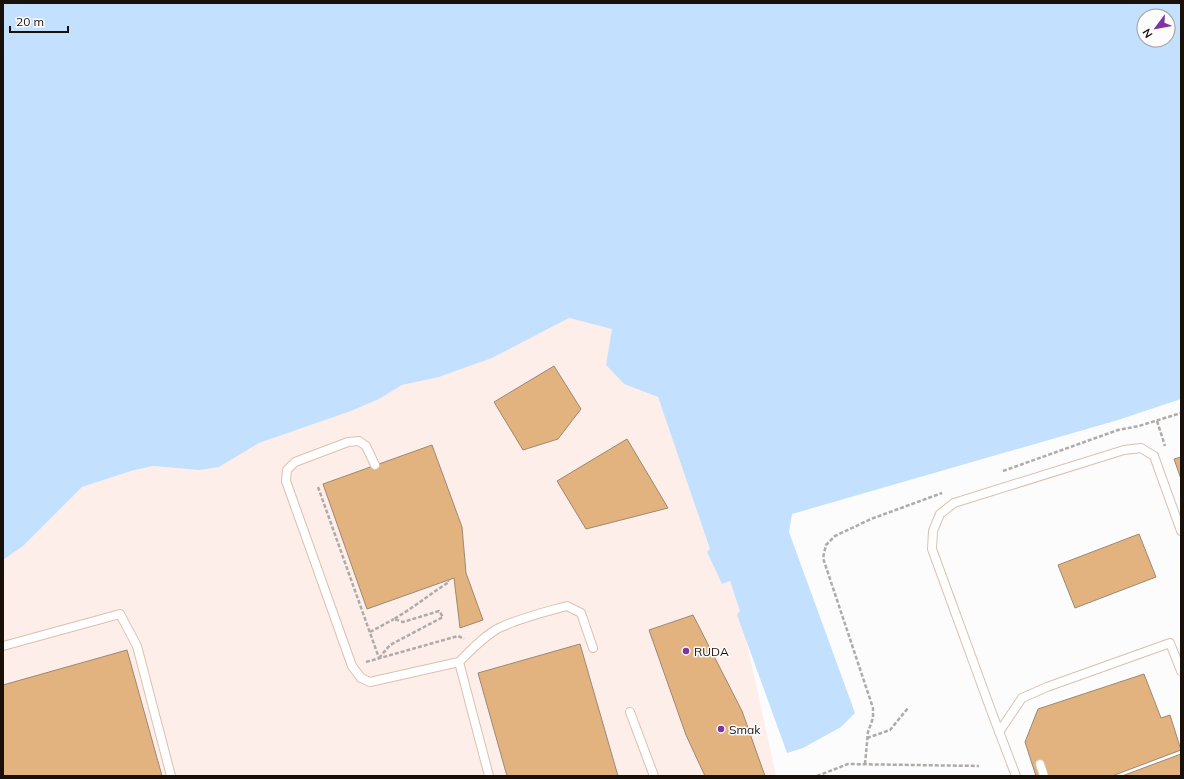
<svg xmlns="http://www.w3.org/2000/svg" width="1184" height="779" viewBox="0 0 1184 779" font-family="Mulish,sans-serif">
<rect width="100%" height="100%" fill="#fcfcfc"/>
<polygon fill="#feeeea" points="569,318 613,329 606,365 624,384 658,397 722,584 730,581 740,611 776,776 3,776 3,560 23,546 82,487 131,471 153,466 199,470 219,467 259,443 351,411 379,399 402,385 439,377 492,358"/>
<path fill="#c3e0fe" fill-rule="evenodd" d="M3,3H1181V399L1118,420L792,514L789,532L855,713L841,727L803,748L787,753L737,615L740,611L730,581L722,584L707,552L710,549L658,397L624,384L606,365L612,329L569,318L492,358L439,377L402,385L379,399L351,411L259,443L219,467L199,470L153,466L131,471L82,487L23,546L3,560ZM1144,16H1168V40H1144Z"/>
<g fill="#e2b37f" stroke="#9c8872">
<polygon points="554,366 581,409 558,439 523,450 494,402"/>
<polygon points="627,439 668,508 586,529 557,481"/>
<polygon points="432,445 462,527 466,573 483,620 460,628 454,578 367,609 323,484"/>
<polygon points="1181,457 1181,479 1174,459"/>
<polygon points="1139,534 1156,577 1075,608 1058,565"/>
<polygon points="693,615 742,711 765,776 705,776 686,735 649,630"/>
<polygon points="580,644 618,776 507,776 478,673"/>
<polygon points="127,650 162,776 3,776 3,685"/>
<polygon points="1144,674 1161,718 1170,715 1181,750 1112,776 1036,776 1025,742 1038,709"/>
<polygon points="1181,754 1181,776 1122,776"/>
</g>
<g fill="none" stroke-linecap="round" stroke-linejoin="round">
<g stroke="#dbc0af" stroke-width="10">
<g id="lane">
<polyline points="375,465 366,446 359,441 348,442 295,462 287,470 286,481 352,666 361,678 370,682 459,662 489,776"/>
<polyline points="3,646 120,614 137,646 171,776"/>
<path d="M459,662C471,650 484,636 499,628C520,618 545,612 567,606L581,613L593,648"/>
<polyline points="630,712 654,776"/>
<polyline points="999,732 1022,698 1047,687 1170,643 1181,671"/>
<polyline points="1040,764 1044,776"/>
<polyline points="1016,776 992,713 932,549 933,531 940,514 954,503 1124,450 1141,448 1154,456 1181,531"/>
</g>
</g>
<g stroke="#aeaba9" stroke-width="2.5" stroke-dasharray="4 2" stroke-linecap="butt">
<polyline points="1157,421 1165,446"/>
<polyline points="1003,471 1118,430 1139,426 1181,413"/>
<polyline points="318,487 379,658"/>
<polyline points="370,632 394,619"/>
<path d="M379,658L390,645L443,617L439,611L403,622L394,619C413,608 430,594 449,582L448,580"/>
<polyline points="366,662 458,636 464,639"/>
<polyline points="867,738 890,730 908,708"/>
<polyline points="865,764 868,732 873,718 873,708 823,558 826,545 835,536 871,519 942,493"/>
<polyline points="817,776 848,764 979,766"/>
</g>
<use href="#lane" stroke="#fff" stroke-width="8"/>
</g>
<g fill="#8133a4" stroke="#fcfcfc" stroke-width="1.5">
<circle cx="686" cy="651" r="4"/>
<circle cx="721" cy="729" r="4"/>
</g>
<g text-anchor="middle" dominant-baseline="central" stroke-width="3" stroke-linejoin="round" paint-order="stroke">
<g font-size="12" fill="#19100a" stroke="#fcfcfc" text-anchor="start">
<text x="694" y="651">RUDA</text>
<text x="729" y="729">Smak</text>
</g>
</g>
<rect width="1184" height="779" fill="none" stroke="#19100a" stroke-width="8"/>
<g transform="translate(1156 28) rotate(238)"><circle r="19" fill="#fcfcfc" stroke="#a19e9b"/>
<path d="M0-3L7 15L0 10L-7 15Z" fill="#8133a4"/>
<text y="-6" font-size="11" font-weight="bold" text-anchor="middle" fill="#19100a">N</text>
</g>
<path d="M10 26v6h58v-6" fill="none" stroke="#19100a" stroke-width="2"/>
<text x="16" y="26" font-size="12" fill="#19100a" stroke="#fcfcfc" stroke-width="3" paint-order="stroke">20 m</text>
</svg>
